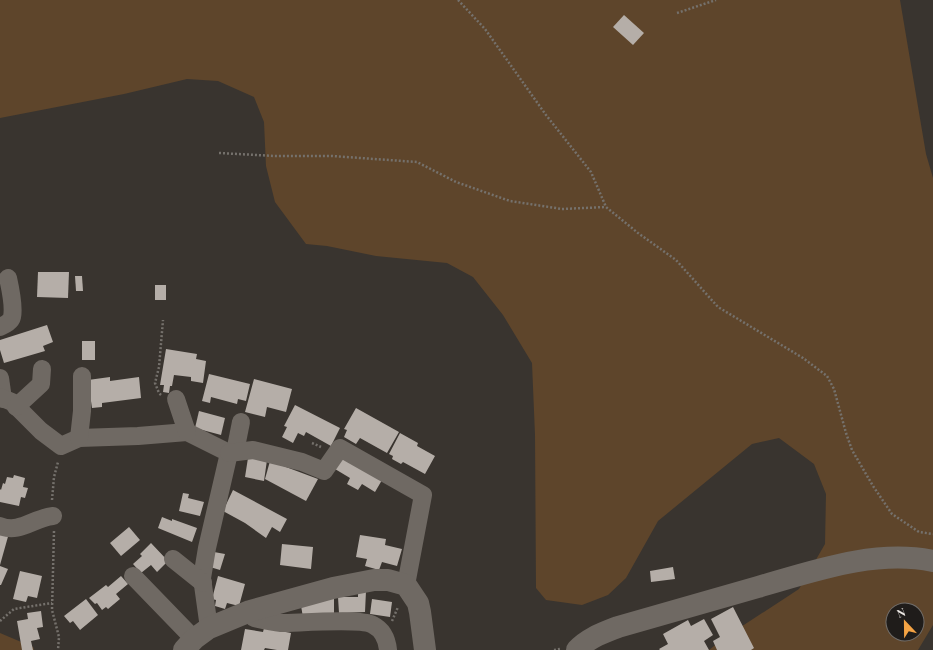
<svg xmlns="http://www.w3.org/2000/svg" width="933" height="650" viewBox="0 0 933 650" font-family="'Playfair Display',serif">
<rect width="100%" height="100%" fill="#39342f"/>
<g fill="#5e452b" fill-rule="evenodd">
<path d="M0,0H900L926,154L933,178V625L918,650H709L724,638L799,589L825,544L826,494L814,464L779,438L752,444L658,521L626,578L608,595L582,605L546,600L536,588L535,435L532,363L503,315L473,277L447,263L376,256L327,246L306,244L275,202L266,166L264,122L254,97L218,81L187,79L124,94L0,118ZM893,610H917V634H893Z"/>
<polygon points="0,633 33,647 34,650 0,650"/>
</g>
<g fill="#b5aea8">
<polygon points="624,15 644,33 633,45 613,27"/>
<polygon points="38,272 69,272 68,298 37,297"/>
<polygon points="75,276 82,276 83,291 76,291"/>
<rect x="155" y="285" width="11" height="15"/>
<polygon points="47,325 53,342 43,346 45,351 4,363 0,350 0,340"/>
<rect x="82" y="341" width="13" height="19"/>
<polygon points="166,349 197,354 196,359 206,361 203,383 191,381 191,377 174,375 172,386 170,386 169,393 163,392 164,385 160,385"/>
<polygon points="209,374 250,384 246,401 238,399 237,404 211,397 210,403 202,401"/>
<polygon points="110,377 110,381 139,377 141,398 102,403 102,407 92,408 88,380"/>
<polygon points="254,379 292,389 286,412 267,407 265,417 245,412"/>
<polygon points="295,405 340,428 331,446 306,432 304,436 298,433 293,443 282,437 287,427 284,426"/>
<polygon points="356,408 399,432 387,453 360,438 356,444 344,437 347,430 344,429"/>
<polygon points="199,411 225,418 221,435 195,428"/>
<polygon points="400,433 418,443 417,446 435,456 425,474 403,462 401,464 392,459 393,456 389,454"/>
<polygon points="341,457 382,480 375,492 362,484 358,490 347,484 350,478 335,469"/>
<polygon points="248,458 267,460 264,481 245,477"/>
<polygon points="270,461 318,479 306,501 265,479"/>
<polygon points="14,475 25,478 23,487 28,488 25,498 21,497 19,506 0,502 0,489 1,490 3,483 5,484 7,477 13,478"/>
<polygon points="233,490 287,519 280,532 272,527 266,538 245,523 223,511"/>
<polygon points="183,493 189,494 188,498 204,502 200,516 179,511"/>
<polygon points="162,517 172,521 172,519 197,528 192,542 158,528"/>
<polygon points="129,527 140,540 121,556 110,543"/>
<polygon points="0,531 9,533 0,565"/>
<polygon points="360,535 386,539 385,545 402,549 397,566 382,562 379,570 365,566 367,559 356,557"/>
<polygon points="151,543 168,561 157,572 151,565 141,573 133,564 142,556 140,554"/>
<polygon points="282,544 313,547 311,569 280,565"/>
<polygon points="214,552 225,554 220,570 210,567"/>
<polygon points="0,566 8,569 1,585 0,585"/>
<polygon points="673,567 675,579 651,582 650,571"/>
<polygon points="20,571 42,576 37,598 28,596 26,602 13,599"/>
<polygon points="121,576 128,584 116,594 120,599 108,609 106,607 102,610 97,603 95,604 89,598 106,585 108,587"/>
<polygon points="218,576 245,584 239,606 227,603 225,609 215,606 216,600 212,599"/>
<polygon points="358,591 366,591 365,612 339,613 338,597 358,597"/>
<polygon points="334,598 334,614 303,617 301,606"/>
<polygon points="86,599 98,615 80,630 73,621 70,623 64,616"/>
<polygon points="372,599 392,602 390,617 370,614"/>
<polygon points="733,607 754,648 751,650 717,650 713,641 720,637 711,619"/>
<polygon points="41,611 43,627 37,628 40,639 31,641 33,650 22,650 17,621 28,619 27,613"/>
<polygon points="704,619 713,635 704,641 709,650 660,650 659,649 668,644 663,634 688,620 691,626"/>
<polygon points="264,628 291,633 288,650 277,650 265,648 264,650 241,650 245,629 263,632"/>
</g>
<g fill="none" stroke-linecap="round" stroke-linejoin="round">
<g stroke="#75716c" stroke-width="2.5" stroke-dasharray="2 2" stroke-linecap="butt">
<polyline points="458,0 485,29 546,115 591,172 606,207 638,233 676,260 718,307 803,358 827,376 834,389 846,433 852,450 873,486 892,514 919,532 933,534"/>
<polyline points="677,13 716,0"/>
<polyline points="219,153 275,156 332,156 417,162 456,182 510,201 562,209 606,207"/>
<polyline points="161,395 159,393 155,383 159,367 163,320"/>
<polyline points="312,443 321,447"/>
<polyline points="52,500 54,477 58,462"/>
<polyline points="54,531 52,610 59,637 58,650"/>
<polyline points="0,621 14,609 52,603"/>
<polyline points="392,621 398,607"/>
<polyline points="554,650 560,649"/>
</g>
<g stroke="#6f6963" stroke-width="18">
<path d="M0,327C4,325 11,322 12,317C14,308 10,287 8,278"/>
<polyline points="0,378 3,399"/>
<polyline points="0,397 12,402 41,431 61,446 79,438 138,436 187,432 229,453 207,548 202,578 209,628"/>
<polyline points="176,399 187,432"/>
<polyline points="16,407 41,384 42,369"/>
<polyline points="79,438 82,411 82,376"/>
<polyline points="235,452 241,422"/>
<polyline points="229,453 253,450 302,462 324,471 340,448 423,495 406,585"/>
<path d="M0,526C20,534 33,518 53,516"/>
<polyline points="173,559 203,583"/>
<polyline points="133,576 194,639"/>
<path d="M250,611L254,618C263,620 272,622 281,623C298,623 362,618 373,625C383,630 387,640 388,650"/>
</g>
<g stroke="#6f6963" stroke-width="22">
<polyline points="184,650 194,639 209,628 250,611 333,588 374,580 388,580 406,585 418,603 420,612 425,650"/>
<path d="M577,650C588,638 603,633 618,627C665,614 711,600 758,587C814,571 875,549 933,561"/>
</g>
</g>
<g transform="translate(905 622) rotate(338)"><circle r="19" fill="#1f1c1a" stroke="#716e6b"/>
<path d="M0-3L7 15L0 10L-7 15Z" fill="#f4a344"/>
<text y="-6" font-size="11" font-weight="bold" text-anchor="middle" fill="#ece8e4">N</text>
</g>
</svg>
